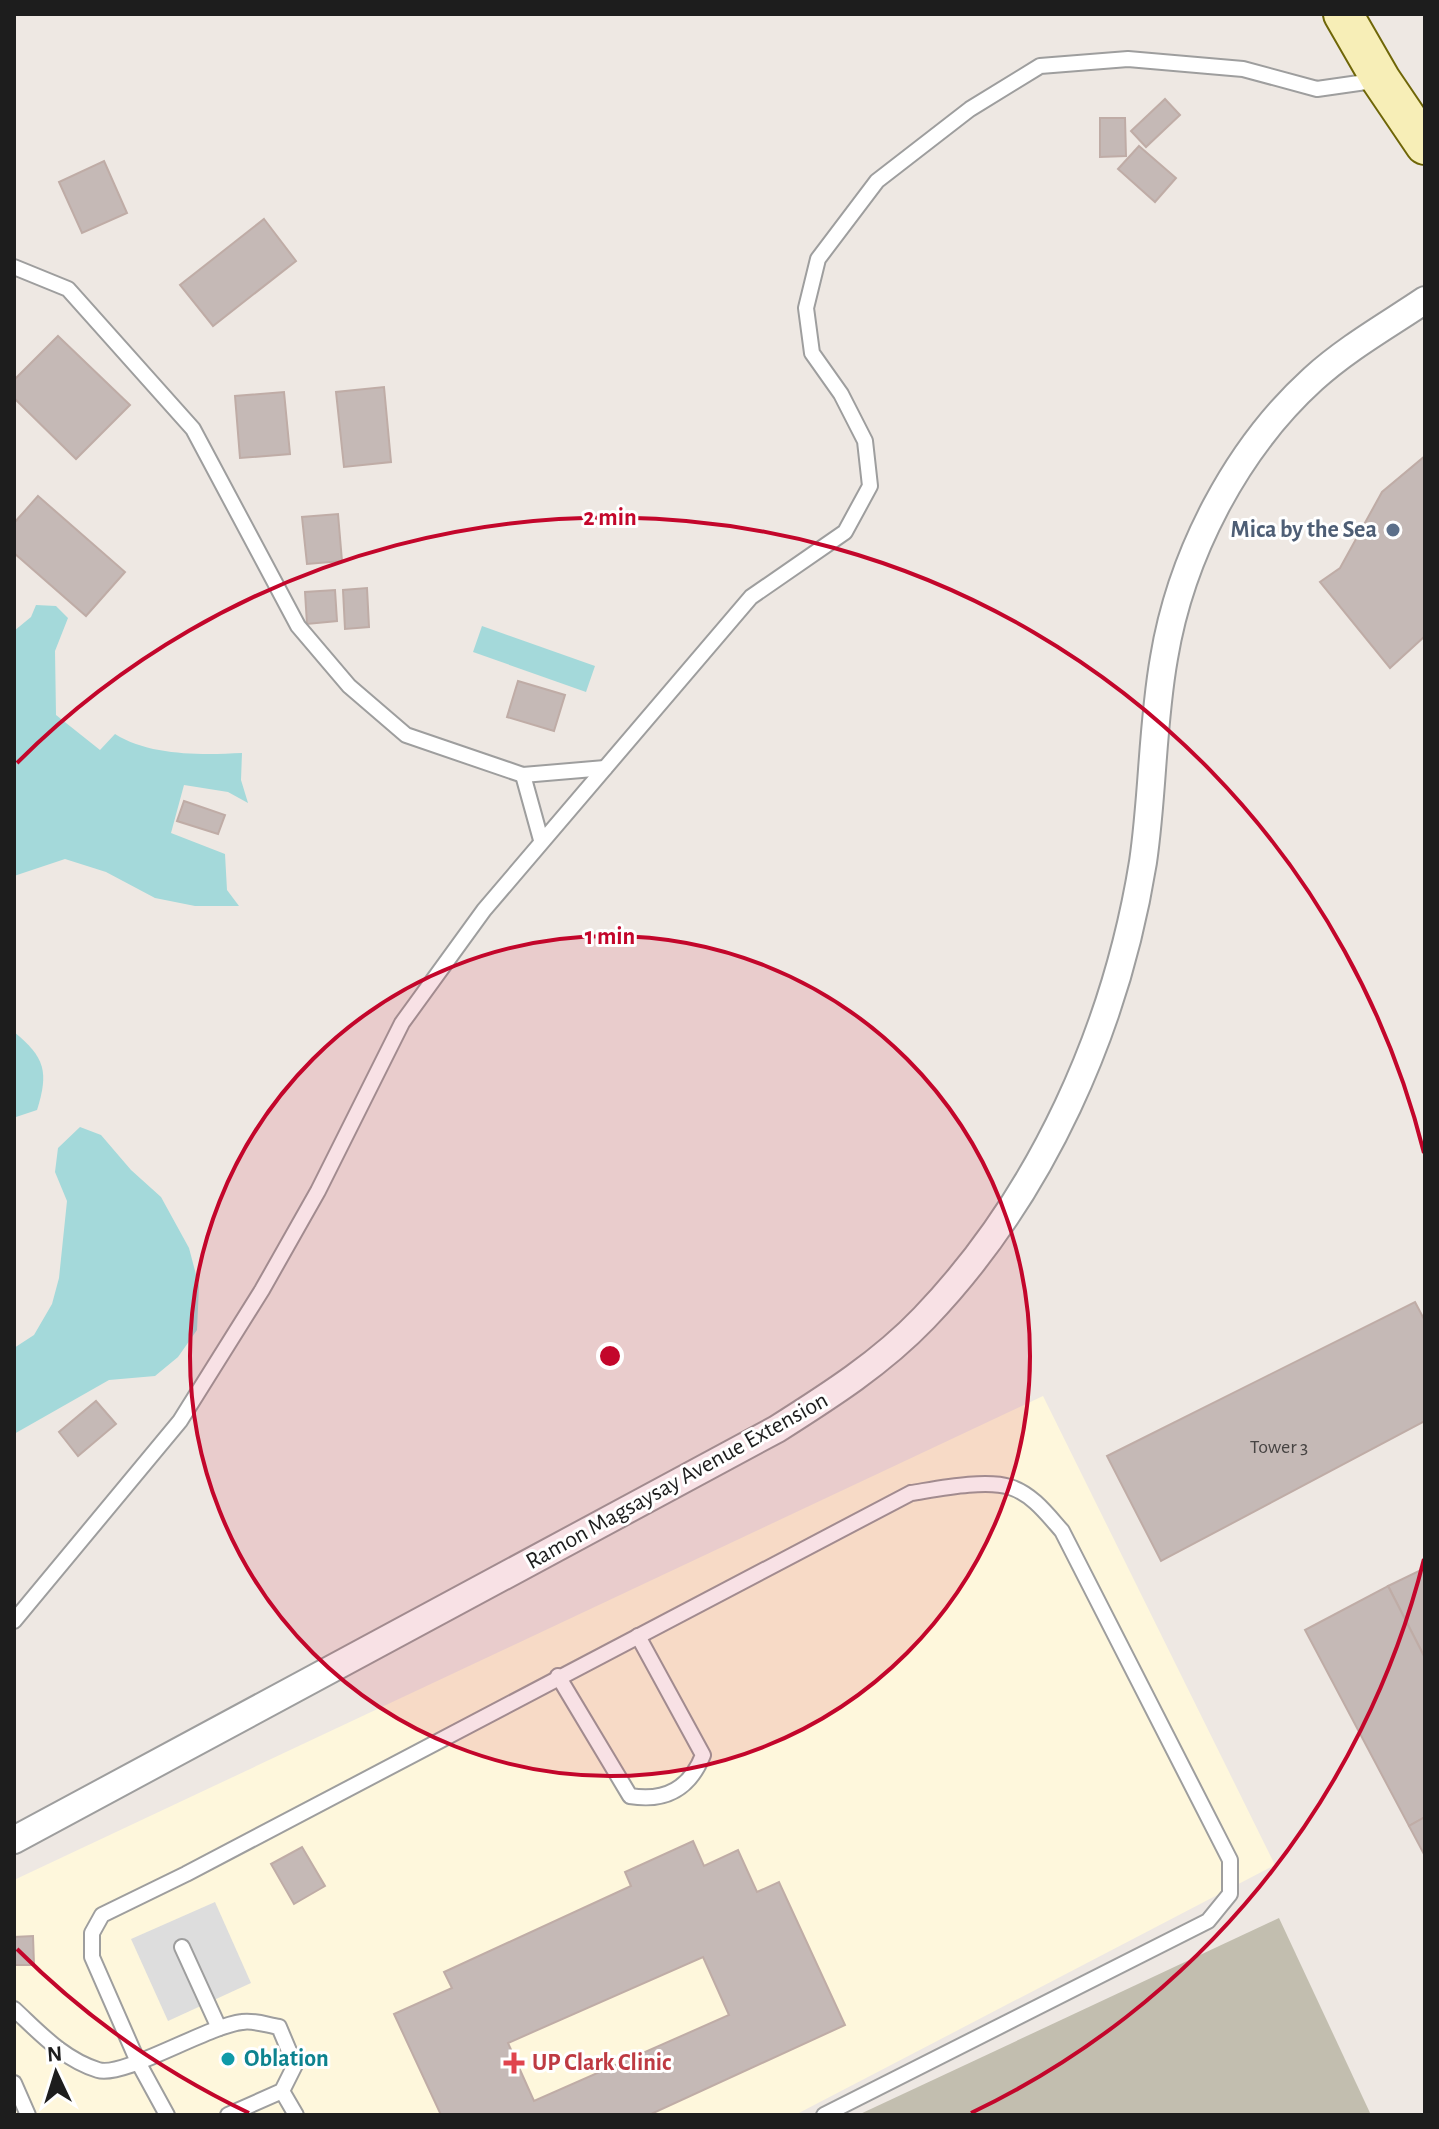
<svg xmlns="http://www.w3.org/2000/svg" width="1439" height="2129" viewBox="0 0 1439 2129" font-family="'Alegreya Sans',sans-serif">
<rect width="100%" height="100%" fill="#eee8e3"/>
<polygon fill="#fef7dc" points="1043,1396 1275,1865 795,2115 14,2115 14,1880"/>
<polygon fill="#c2beaf" points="1279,1918 1371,2115 858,2115"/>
<polygon fill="#ddd" points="215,1902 251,1983 168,2021 131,1939"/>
<g fill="#a4d9da">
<path d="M36,605L56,606L68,618L55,651L56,715L100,750L115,734C150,756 201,755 242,753L241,780L248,803L228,792L184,785L171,833L225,854L227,890L239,906H195L155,898L106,872L65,859L14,876V631L31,617Z"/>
<polygon points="482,626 595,666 586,692 473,652"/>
<path d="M14,1032C45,1057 49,1072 37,1110L16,1117Z"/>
<polygon points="80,1127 101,1135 131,1170 161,1197 189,1248 199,1286 197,1330 178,1357 155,1376 109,1380 14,1434 14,1348 34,1335 52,1304 59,1278 67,1201 55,1172 58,1148"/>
</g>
<g fill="#c5b9b6" stroke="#bfaca6" stroke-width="2" fill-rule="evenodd">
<polygon points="1165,99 1180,115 1146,147 1131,131"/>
<polygon points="1100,118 1125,118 1126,156 1100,157"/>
<polygon points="1139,146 1176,178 1155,202 1118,169"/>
<polygon points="104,161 127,213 82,233 59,182"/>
<polygon points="264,219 296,261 213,326 180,285"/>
<polygon points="58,336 130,405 76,459 14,398 14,380"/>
<polygon points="384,387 391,462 344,467 336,392"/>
<polygon points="284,392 290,454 240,458 235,396"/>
<polygon points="1425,456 1425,636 1390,668 1320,582 1340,568 1382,492"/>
<polygon points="38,496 125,572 86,616 14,553 14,523"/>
<polygon points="338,514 342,561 307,564 302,517"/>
<polygon points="367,588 369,627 345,629 343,590"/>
<polygon points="335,590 337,621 307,624 305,592"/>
<polygon points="518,681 565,695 554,731 507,717"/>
<polygon points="184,801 225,815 218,834 177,821"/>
<polygon points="1415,1302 1425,1321 1425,1421 1161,1561 1107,1456"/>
<polygon points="96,1401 116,1424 78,1456 59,1432"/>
<polygon points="1425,1568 1425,1658 1388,1586"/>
<polygon points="1388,1586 1425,1658 1425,1817 1409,1826 1305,1630"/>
<polygon points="1425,1817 1425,1856 1409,1826"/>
<path d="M693,1841L704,1866L738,1850L757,1892L779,1882L845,2025L649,2115H441L394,2014L452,1988L444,1972L631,1886L625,1872ZM703,1957L729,2015L534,2101L508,2043Z"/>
<polygon points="302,1847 325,1886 294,1904 271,1864"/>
<polygon points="33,1936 34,1965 14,1965 14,1937"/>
</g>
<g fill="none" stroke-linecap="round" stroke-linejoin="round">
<g stroke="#9e9e9e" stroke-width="18">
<g id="lane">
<polyline points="14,267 68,289 193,429 298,626 349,686 406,735 523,775 605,768"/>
<polyline points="523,775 541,840"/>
<polyline points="14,1621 180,1421 262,1290 318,1191 402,1023 484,910 751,597 845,532 870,486 865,441 841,394 812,353 806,308 818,259 877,181 970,109 1040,66 1128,59 1243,69 1317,89 1380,80"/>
<path d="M558,1676L630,1796C666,1802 690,1788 703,1755L638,1636"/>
<polyline points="182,1947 219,2028"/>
<path d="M14,2009C40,2033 63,2059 98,2070C123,2078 207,2026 242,2022C254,2020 267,2025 279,2027L295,2065L282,2091L228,2115"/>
<polyline points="14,2083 28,2115"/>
<polyline points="282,2091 296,2115"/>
<path d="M167,2115L138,2062L92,1957V1933L102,1915L186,1874L911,1493C937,1489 985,1479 1010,1487C1032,1494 1047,1514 1062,1531L1230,1860V1894L1208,1921L824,2115"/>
</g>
</g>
<g stroke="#9e9e9e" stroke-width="30">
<path id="street" d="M14,1840L777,1429C829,1396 881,1363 924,1318C1042,1195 1116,1029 1143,862C1153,794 1152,725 1164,658C1181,555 1236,449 1313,379C1347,348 1388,325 1425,300"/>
</g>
<g stroke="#6f6608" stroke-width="42">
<polyline id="secondary" points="1343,14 1381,80 1425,145"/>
</g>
<use href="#lane" stroke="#fff" stroke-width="14"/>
<use href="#street" stroke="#fff" stroke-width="26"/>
<use href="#secondary" stroke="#f7eeb7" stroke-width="38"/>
</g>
<circle cx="610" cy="1356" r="420" fill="#c3062b" fill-opacity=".12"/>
<g fill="none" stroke="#c3062b" stroke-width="4">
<circle cx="610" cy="1356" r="420"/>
<path d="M1424 1559A839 839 0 0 1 971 2113M249 2113A839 839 0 0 1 17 1949M17 763A839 839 0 0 1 1424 1153"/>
</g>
<circle fill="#5c6f8a" stroke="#fff" stroke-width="3" cx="1393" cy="530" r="8"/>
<circle fill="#0f9aa8" stroke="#fff" stroke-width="3" cx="228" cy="2059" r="8"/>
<path fill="#e0444e" stroke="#fff" stroke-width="3" d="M510 2051h8v8h8v8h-8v8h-8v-8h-8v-8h8z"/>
<g text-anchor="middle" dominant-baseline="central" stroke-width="6" stroke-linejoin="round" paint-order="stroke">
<g font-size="20" fill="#474443">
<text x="1279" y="1447">Tower 3</text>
</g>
<g font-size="24" font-weight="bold" fill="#4e5e75" stroke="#fff" text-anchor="end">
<text x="1377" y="530">Mica by the Sea</text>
</g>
<g font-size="24" fill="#1d1d1d" stroke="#fff">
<text transform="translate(677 1481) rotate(-29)">Ramon Magsaysay Avenue Extension</text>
</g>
<g font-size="24" font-weight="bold" fill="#0d838f" stroke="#fff" text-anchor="start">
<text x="244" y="2059">Oblation</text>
</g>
<g font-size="24" font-weight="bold" fill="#be3a42" stroke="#fff" text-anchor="start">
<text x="532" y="2063">UP Clark Clinic</text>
</g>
</g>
<circle cx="610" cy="1356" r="12" fill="#c3062b" stroke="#fff" stroke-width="4"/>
<g font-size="24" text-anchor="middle" font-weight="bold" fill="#c3062b" stroke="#fff" stroke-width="6" stroke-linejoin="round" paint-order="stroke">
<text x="610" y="525">2 min</text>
<text x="610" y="944">1 min</text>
</g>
<rect width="1439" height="2129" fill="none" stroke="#1d1d1d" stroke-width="32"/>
<g transform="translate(56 2073) rotate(356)" stroke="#ffffff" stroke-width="6" paint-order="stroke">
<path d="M0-6L14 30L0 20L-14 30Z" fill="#1d1d1d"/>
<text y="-12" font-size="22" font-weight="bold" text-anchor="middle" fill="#1d1d1d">N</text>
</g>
</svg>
